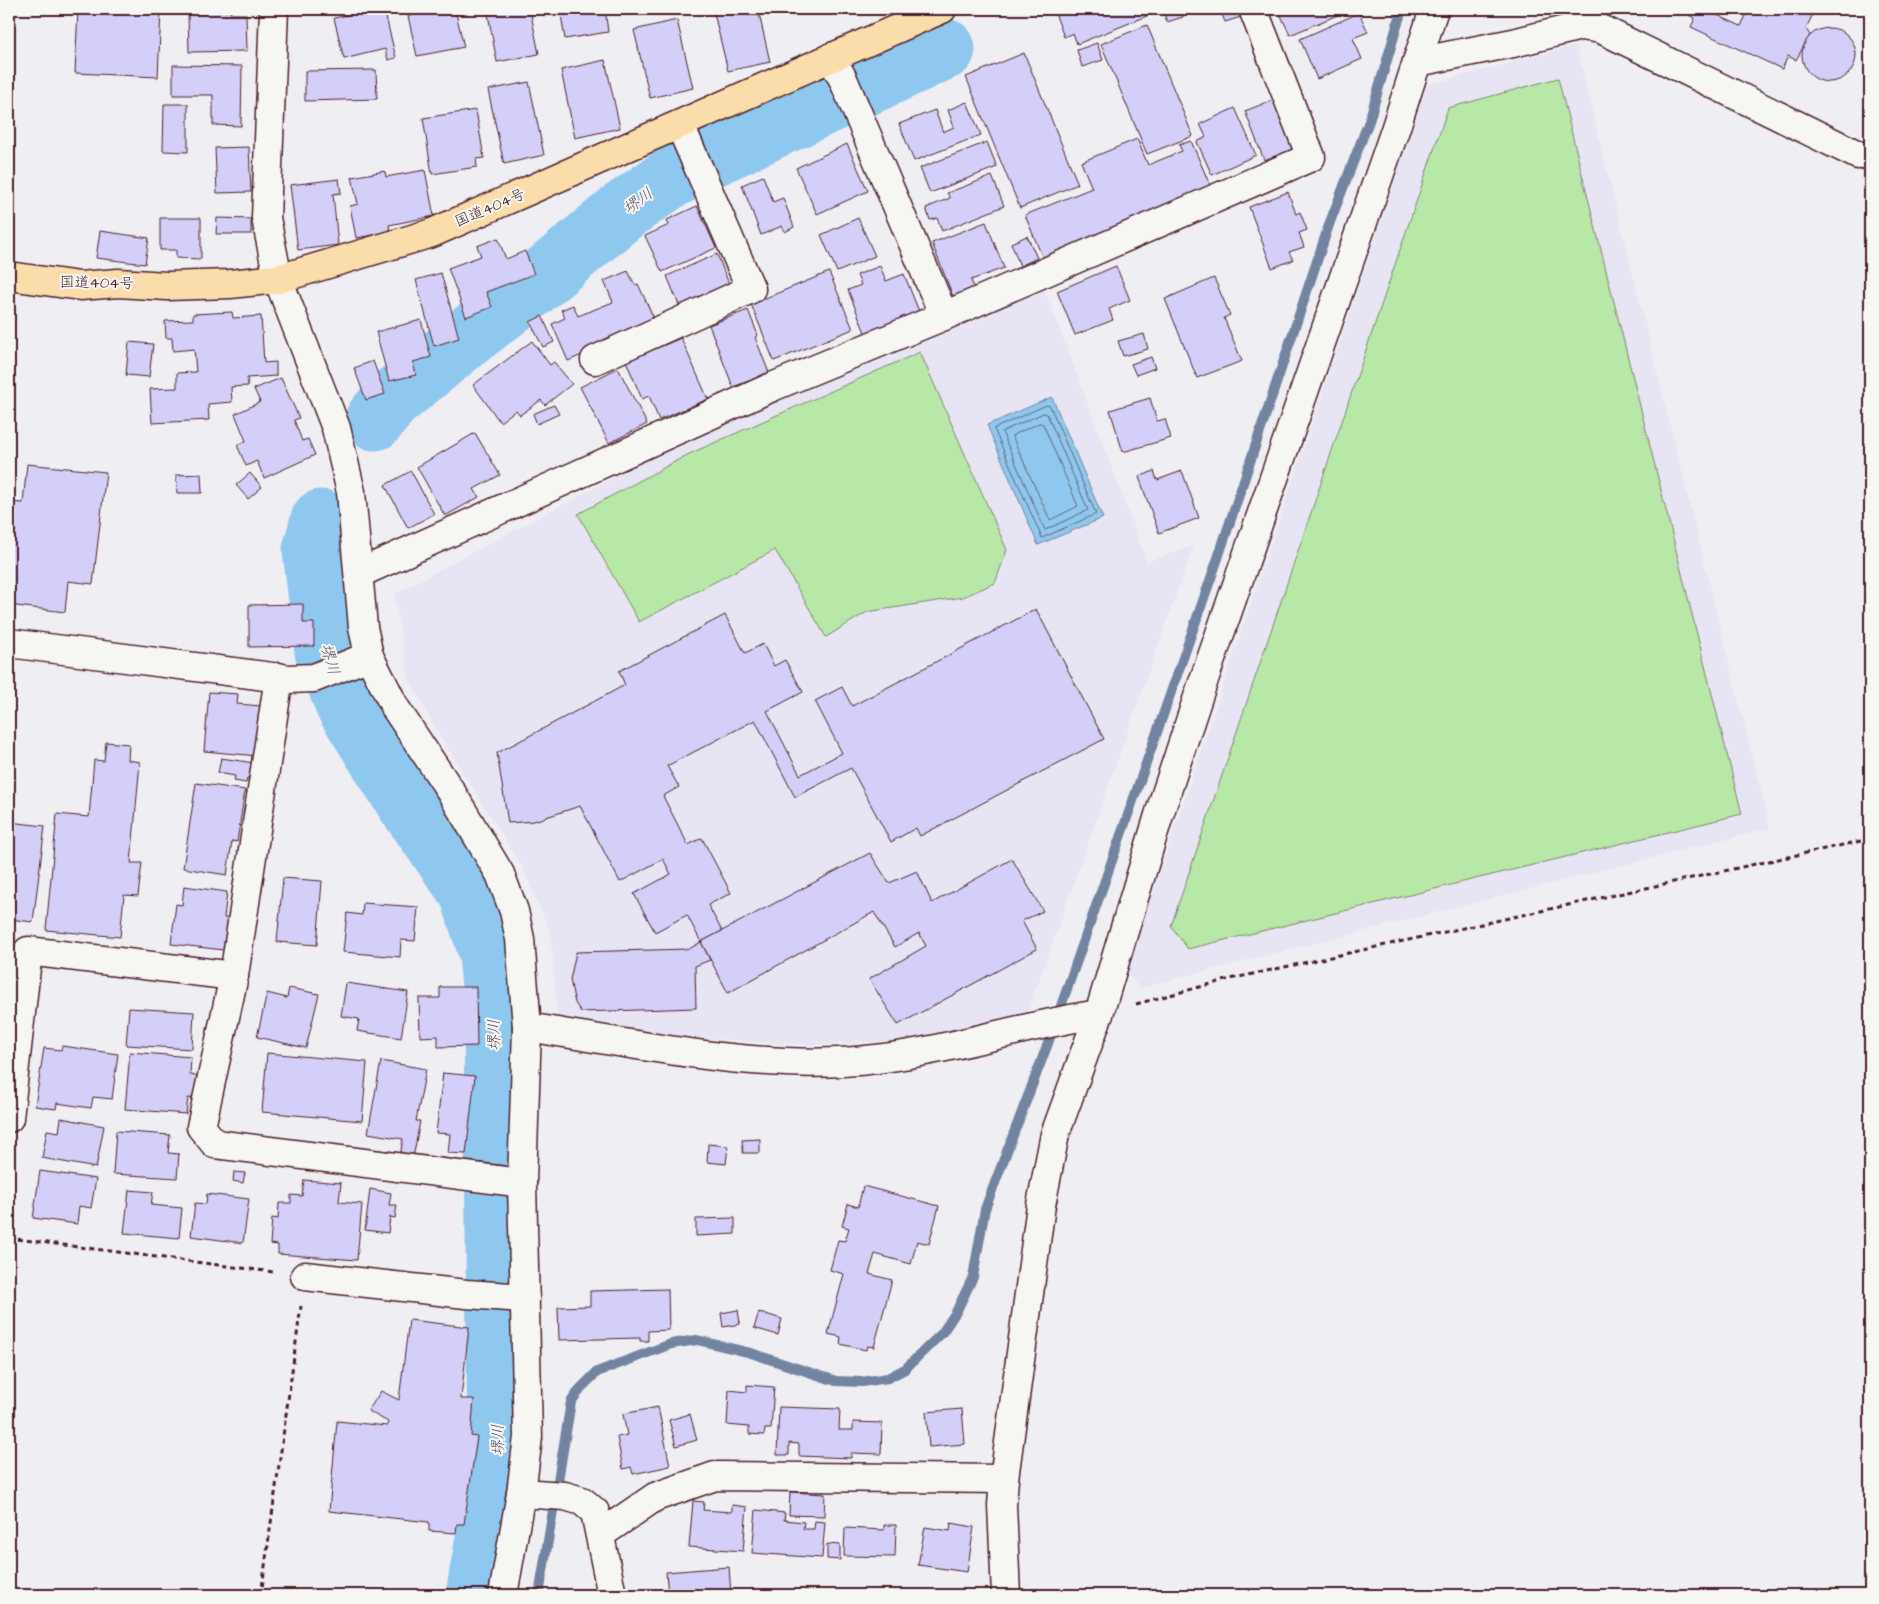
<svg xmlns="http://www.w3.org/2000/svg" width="1879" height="1604" viewBox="0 0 1879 1604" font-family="'Architects Daughter','Klee One',sans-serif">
<rect width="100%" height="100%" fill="#efeef3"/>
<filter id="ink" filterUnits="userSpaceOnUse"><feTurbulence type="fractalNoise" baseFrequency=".02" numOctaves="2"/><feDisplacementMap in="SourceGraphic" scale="10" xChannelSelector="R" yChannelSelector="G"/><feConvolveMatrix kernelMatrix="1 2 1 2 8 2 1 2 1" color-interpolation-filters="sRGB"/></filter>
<g filter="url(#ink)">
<g fill="#e7e5f4">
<polygon points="1576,45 1770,828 1139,988 1126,971 1427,85"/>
<polygon points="1044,287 1147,562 1194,545 1028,1012 908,1040 809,1045 697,1038 558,1020 550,930 521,865 439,735 409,679 394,594 682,441"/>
</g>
<g fill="#b7e8a7" stroke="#808469">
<polygon points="1558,78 1742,814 1188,949 1171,926 1448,108"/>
<polygon points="920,352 1007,550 995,583 963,597 867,612 826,637 775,550 639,622 578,514 689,454"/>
</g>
<polygon fill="#8fc8ee" stroke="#7384a0" points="1052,397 1103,518 1038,545 987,425"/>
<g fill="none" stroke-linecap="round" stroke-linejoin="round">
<g stroke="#666379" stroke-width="1">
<polygon points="1047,405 1050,406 1096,514 1042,538 994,429"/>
<polygon points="1044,413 1047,414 1088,510 1045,530 1002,432"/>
<polygon points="1040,423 1043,424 1078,506 1050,520 1012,436"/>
</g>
<g stroke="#7384a0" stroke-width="10">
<polyline points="942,37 945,49"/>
<polyline points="539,1595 571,1402 581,1388 597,1372 671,1344 697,1340 751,1353 836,1381 862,1382 888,1378 905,1369 942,1333 956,1312 973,1277 985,1209 1047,1046 1218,558 1330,222 1369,121 1402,9"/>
</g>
<g stroke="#8fc8ee" stroke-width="61">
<polyline points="375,420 391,400 464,340 520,297 622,212 666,181 713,156 945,49"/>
<polyline points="321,520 313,550 325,651 345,704 408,805 470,893 489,953 494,1008 498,1471 476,1595"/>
</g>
</g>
<g fill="#d4cff8" stroke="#4a1f2b">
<polygon points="78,9 161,9 158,77 75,73"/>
<polygon points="206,9 230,9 231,14 246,14 247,51 189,52 188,13 206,13"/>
<polygon points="374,9 384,9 396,58 388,60 385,49 344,59 334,18"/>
<polygon points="422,9 436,9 436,11 455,9 464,47 417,56 408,16 423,13"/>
<polygon points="487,9 530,9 539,54 497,62"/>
<polygon points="560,9 605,9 608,32 565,39"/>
<polygon points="713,9 758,9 770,62 728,71"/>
<polygon points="1065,9 1144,9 1147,16 1077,44 1073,33 1064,37 1055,13"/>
<polygon points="1170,9 1180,9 1183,17 1167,22 1163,11"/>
<polygon points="1220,9 1241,9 1244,16 1225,22"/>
<polygon points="1278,9 1338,9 1340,14 1290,35"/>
<polygon points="1693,9 1704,9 1741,26 1749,9 1815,9 1806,29 1810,35 1801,51 1796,60 1788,56 1782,69 1691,27 1695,18 1690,16"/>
<polygon points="1359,13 1368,32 1353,38 1362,59 1317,79 1300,39"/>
<polygon points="677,20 693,88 650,98 634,30"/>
<polygon points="1147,25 1193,136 1147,154 1101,44"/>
<circle cx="1829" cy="55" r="27"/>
<polygon points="1097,43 1103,60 1082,67 1077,50"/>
<polygon points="1024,53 1078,184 1020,208 966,77"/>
<polygon points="605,60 620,128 575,138 561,70"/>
<polygon points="173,65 242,66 241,126 213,125 213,95 173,95"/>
<polygon points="376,70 377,99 305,101 305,71"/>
<polygon points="529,82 544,155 504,164 488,90"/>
<polygon points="1278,98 1297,148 1264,160 1245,111"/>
<polygon points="967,102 981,135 914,161 899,124 935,110 943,132 954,127 948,110"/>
<polygon points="164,104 188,104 188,152 163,151"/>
<polygon points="1235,108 1256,155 1212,175 1197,142 1206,137 1200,124"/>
<polygon points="476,110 484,158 476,159 477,167 432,174 423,118"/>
<polygon points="1137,139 1148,165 1182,151 1179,145 1191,141 1213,192 1044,261 1025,215 1092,188 1081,162"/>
<polygon points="987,142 997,167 930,193 920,168"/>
<polygon points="847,144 868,191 817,214 796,168"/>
<polygon points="249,147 251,192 217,193 215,148"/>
<polygon points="425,170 434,216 389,225 390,232 356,238 350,206 358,204 352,177 385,171 386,177"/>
<polygon points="763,176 773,202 783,198 794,227 785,232 782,226 761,235 742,185"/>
<polygon points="992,176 1004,206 942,231 937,218 930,220 926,208 950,198 947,193"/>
<polygon points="339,179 341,193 333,194 338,245 298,250 290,185"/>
<polygon points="1288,192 1296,214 1300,212 1307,230 1299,233 1304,247 1289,252 1293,260 1272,268 1249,207"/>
<polygon points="697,206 716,248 662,272 645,236 669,225 667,220"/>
<polygon points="160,218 201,218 201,259 176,258 176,250 160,250"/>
<polygon points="217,218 251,219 251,234 216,234"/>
<polygon points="858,218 875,256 837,272 821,235"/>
<polygon points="986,222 1004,268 971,280 975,291 954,299 932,243"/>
<polygon points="100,231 149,238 145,264 96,258"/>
<polygon points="1027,236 1037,258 1020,266 1011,243"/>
<polygon points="498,238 506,259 525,251 534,274 486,292 492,307 466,317 448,268 481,256 477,246"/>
<polygon points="717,254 731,289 681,310 667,276"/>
<polygon points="880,266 886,281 904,274 920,314 866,335 848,290 861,285 857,275"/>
<polygon points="1116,266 1130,300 1109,309 1113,320 1075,335 1057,291"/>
<polygon points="628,271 635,285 638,284 656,323 568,361 552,324 565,318 561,310 573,305 578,316 613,302 604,281"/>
<polygon points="829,272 853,329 774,361 751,304"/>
<polygon points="441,273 459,338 434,346 416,280"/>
<polygon points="1214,278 1230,315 1224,318 1242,361 1197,378 1165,299"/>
<polygon points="748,310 758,335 755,337 769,373 733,387 709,325"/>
<polygon points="232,312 233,318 261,316 264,363 276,362 276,376 247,378 248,386 231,387 232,402 208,404 209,420 152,423 150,389 177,388 177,373 196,372 194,349 173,351 172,338 166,338 165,321 193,320 193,314"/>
<polygon points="542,316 554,342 543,347 530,322"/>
<polygon points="421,320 431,357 413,362 416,375 389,381 376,332"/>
<polygon points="1144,334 1148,349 1123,356 1118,341"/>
<polygon points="681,338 708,399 659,420 649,396 642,399 626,361"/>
<polygon points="532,341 550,365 554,362 572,384 545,405 541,400 520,415 516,410 500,422 473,385"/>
<polygon points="129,342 153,344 149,377 126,375"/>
<polygon points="1151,357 1155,368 1136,375 1131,364"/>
<polygon points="373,361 385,394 366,400 354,368"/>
<polygon points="618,368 647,424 609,443 580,387"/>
<polygon points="281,378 299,418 294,420 302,441 308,439 315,455 264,478 257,461 246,466 237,445 246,441 235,414 260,402 254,389"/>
<polygon points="1150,398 1157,421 1165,419 1171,438 1123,452 1110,410"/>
<polygon points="554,405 559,414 537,424 533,414"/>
<polygon points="475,433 500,475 474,489 479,497 445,516 417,467"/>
<polygon points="27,464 106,472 93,584 68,581 65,612 9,605 9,502 23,503"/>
<polygon points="411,471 434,514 408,528 385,485"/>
<polygon points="1154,471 1157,480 1182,471 1199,518 1159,533 1139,477"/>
<polygon points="250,473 262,487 248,499 236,485"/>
<polygon points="201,474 202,493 177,493 176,475"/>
<polygon points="303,604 303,623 314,623 314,646 249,647 249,605"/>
<polygon points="1036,609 1104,739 920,836 916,828 891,842 851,768 795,797 755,720 667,766 679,787 663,796 688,845 702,838 731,893 708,905 722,931 701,942 687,915 655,932 634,894 671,874 663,859 620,882 580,806 534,821 508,823 497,753 625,685 619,671 725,615 745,653 763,644 774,666 785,660 803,692 767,711 800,775 842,753 815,701 842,687 852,706"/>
<polygon points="209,692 238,694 237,704 262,706 258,756 204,751"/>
<polygon points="106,742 129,744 128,760 140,762 131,863 142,863 138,896 124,895 120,937 46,930 57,814 89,817 94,760 104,761"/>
<polygon points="221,758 254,763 252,779 247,778 246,783 234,781 235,776 218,773"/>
<polygon points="196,783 245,790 237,842 232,841 227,875 183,868"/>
<polygon points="9,822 45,826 33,922 9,919"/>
<polygon points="870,853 889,883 917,871 932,903 1012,859 1043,911 1022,921 1037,949 898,1025 869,979 926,946 919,933 895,947 874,912 728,993 701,942"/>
<polygon points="283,878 322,881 317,945 277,942"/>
<polygon points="184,886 227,892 224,918 228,918 224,950 171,944 176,904 182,905"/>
<polygon points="363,903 418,907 415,941 401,940 400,957 343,952 347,913 362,915"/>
<polygon points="9,933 12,933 9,962"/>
<polygon points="701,942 710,960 695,966 696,1008 581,1012 575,1003 570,980 576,952 689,949"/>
<polygon points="346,983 408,992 401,1038 357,1031 359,1019 341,1016"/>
<polygon points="440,987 476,987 477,1046 438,1047 438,1036 420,1037 419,998 440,998"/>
<polygon points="289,988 319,994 306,1048 257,1037 267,993 287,998"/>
<polygon points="129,1008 194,1012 192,1049 126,1045"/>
<polygon points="62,1046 118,1054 112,1099 93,1097 91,1108 57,1103 56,1109 35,1106 44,1048 61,1050"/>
<polygon points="130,1052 191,1057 190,1075 197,1076 196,1099 188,1098 186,1114 125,1109"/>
<polygon points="267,1053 367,1062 362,1121 262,1112"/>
<polygon points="381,1061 426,1069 416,1121 420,1121 413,1158 400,1156 403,1139 368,1133"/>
<polygon points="443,1073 475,1076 466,1154 448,1153 450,1134 436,1133"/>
<polygon points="61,1118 104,1126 96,1168 42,1158 47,1130 59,1132"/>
<polygon points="116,1131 170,1135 168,1153 179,1154 177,1178 113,1174"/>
<polygon points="760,1139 760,1153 743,1153 742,1140"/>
<polygon points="708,1144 728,1146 726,1164 707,1162"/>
<polygon points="40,1171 96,1179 91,1208 79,1206 77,1224 33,1218"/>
<polygon points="234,1172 245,1173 243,1183 233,1181"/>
<polygon points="304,1180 341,1183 339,1202 362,1204 357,1260 278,1254 278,1245 270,1244 272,1218 278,1219 279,1203 291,1203 291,1195 302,1196"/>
<polygon points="863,1186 939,1206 929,1244 917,1241 911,1264 875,1254 869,1274 892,1280 874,1347 867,1346 866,1350 840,1344 841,1337 828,1334 844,1274 830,1270 838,1240 845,1241 849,1228 842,1226 848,1204 858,1207"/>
<polygon points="370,1189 391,1193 389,1205 397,1205 395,1218 390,1217 388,1233 365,1230"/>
<polygon points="129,1190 153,1192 151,1205 182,1208 179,1238 124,1233"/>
<polygon points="207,1194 249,1199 243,1243 191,1236 195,1203 206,1204"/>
<polygon points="735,1218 735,1234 696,1236 696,1219"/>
<polygon points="668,1289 669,1330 648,1331 648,1341 640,1341 640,1338 559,1340 558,1307 590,1306 590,1291"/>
<polygon points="738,1310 740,1324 723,1327 721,1313"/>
<polygon points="759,1312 782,1319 778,1335 754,1328"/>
<polygon points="409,1320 469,1327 461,1399 474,1399 471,1436 477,1437 464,1524 457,1524 456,1533 429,1531 429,1522 329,1511 337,1421 387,1426 388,1422 368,1411 381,1391 399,1400"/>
<polygon points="747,1385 774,1387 771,1429 765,1429 764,1435 749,1434 749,1427 727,1425 729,1390 747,1392"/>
<polygon points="658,1407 670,1466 633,1474 631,1467 623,1469 617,1437 627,1435 623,1414"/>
<polygon points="779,1407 840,1409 839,1430 853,1430 853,1422 882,1423 881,1454 851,1453 851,1458 799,1456 799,1444 789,1443 789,1455 777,1455"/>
<polygon points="962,1409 965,1444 929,1447 926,1412"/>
<polygon points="690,1414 697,1440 676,1446 669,1420"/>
<polygon points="790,1492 825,1494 824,1516 789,1515"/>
<polygon points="693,1501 704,1502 703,1510 732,1512 732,1505 747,1507 743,1551 689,1547"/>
<polygon points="756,1510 785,1513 784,1520 804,1522 803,1529 814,1529 815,1521 825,1522 822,1558 752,1553"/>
<polygon points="951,1523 974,1527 967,1572 918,1565 925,1527 950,1531"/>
<polygon points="884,1525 896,1525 895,1557 844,1556 845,1528 884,1530"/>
<polygon points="827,1544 840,1545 840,1560 827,1559"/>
<polygon points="729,1567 731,1595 668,1595 666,1572"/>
</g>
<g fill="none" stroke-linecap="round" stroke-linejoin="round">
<g stroke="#4a1f2b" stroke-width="31">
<g id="street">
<polyline points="274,9 266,218 278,279 336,428 351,492 363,627 369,656 396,709 450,790 500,874 514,911 520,939 527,1027 522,1183 528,1437 521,1493 503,1595"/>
<polyline points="831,57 843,79 944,316"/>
<polyline points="1417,62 1513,43 1581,26 1601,29 1858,155"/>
<polyline points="595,360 751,289 680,125"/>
<polyline points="360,573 772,387 944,316 1311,157 1253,9"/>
<polyline points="9,643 288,679 314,678 369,656"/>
<polyline points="279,677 234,976 201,1127 215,1144 522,1183"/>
<path d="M527,1027C636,1044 766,1073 876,1059C952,1050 1024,1025 1099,1014"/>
<polyline points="9,1118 28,951 234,976"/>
<polyline points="305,1276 466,1294 525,1298"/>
<polyline points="521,1493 565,1496 582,1501 595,1512 612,1595"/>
<polyline points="601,1534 655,1497 715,1476 1004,1479"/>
<polyline points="1006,1595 1002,1505 1004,1479 1041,1205 1055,1134 1099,1014 1159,815 1199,694 1395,130 1434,9"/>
</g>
</g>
<g stroke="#4a1f2b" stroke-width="31">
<polyline id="highway" points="9,276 80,286 118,283 167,286 230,284 278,279 432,233 942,9"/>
</g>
<g stroke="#4a1f2b" stroke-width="3" stroke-dasharray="5 4" stroke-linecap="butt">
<polyline points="1867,126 1870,114"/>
<polyline points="1136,1004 1230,979 1870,839"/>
<polyline points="9,1238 273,1272"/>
<polyline points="261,1595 301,1306"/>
</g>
<use href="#street" stroke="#f6f6f2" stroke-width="28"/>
<use href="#highway" stroke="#fbddab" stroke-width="28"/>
</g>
</g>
<g text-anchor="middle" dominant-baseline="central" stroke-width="4" stroke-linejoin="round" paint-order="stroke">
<g font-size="15" fill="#4a1f2b" stroke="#f6f6f2">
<text transform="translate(490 208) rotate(-23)">国道404号</text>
<text transform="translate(97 283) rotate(1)">国道404号</text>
</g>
<g font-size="16" font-style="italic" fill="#5f5266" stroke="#f6f6f2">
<text transform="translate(638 201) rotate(-36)">堺川</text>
<text transform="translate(330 659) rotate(74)">堺川</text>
<text transform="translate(494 1035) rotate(-91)">堺川</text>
<text transform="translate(498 1440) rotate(-91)">堺川</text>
</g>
</g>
<rect width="1879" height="1604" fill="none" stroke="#f6f6f2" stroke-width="30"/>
<rect x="15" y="15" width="1849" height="1574" fill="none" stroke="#4a1f2b" stroke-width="2" filter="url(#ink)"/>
</svg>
